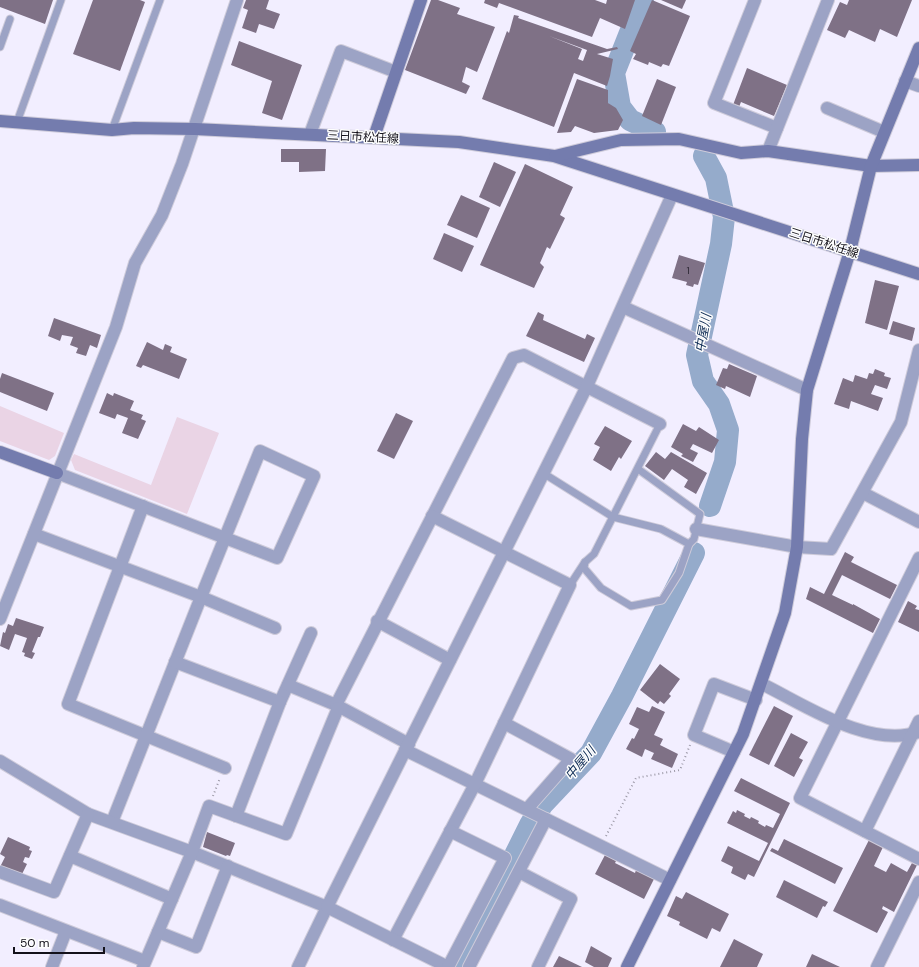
<svg xmlns="http://www.w3.org/2000/svg" width="919" height="967" viewBox="0 0 919 967" font-family="'DM Sans','Noto Sans JP',sans-serif">
<rect width="100%" height="100%" fill="#f2eeff"/>
<g fill="#ead4e5">
<polygon points="0,406 64,433 55,456 49,460 0,441"/>
<polygon points="177,417 219,433 187,514 75,470 71,460 74,454 151,485"/>
</g>
<g fill="none" stroke-linecap="round" stroke-linejoin="round">
<g stroke="#95abcb" stroke-width="22">
<polyline points="643,0 614,73 620,107 630,120 655,132"/>
<polyline points="704,156 716,178 724,217 721,244 697,355 703,381 719,404 728,430 725,462 710,506"/>
<polyline points="459,967 530,825 542,805 591,753 622,696 694,553"/>
</g>
</g>
<g fill="#7f7186" fill-rule="evenodd">
<polygon points="0,0 53,0 45,24 0,7"/>
<polygon points="93,0 140,0 145,2 120,71 73,54"/>
<polygon points="246,0 269,0 266,9 280,14 274,29 259,24 256,33 242,28 248,10 243,8"/>
<polygon points="431,0 438,0 460,8 457,14 495,27 477,72 466,67 462,82 470,86 466,94 405,70"/>
<polygon points="485,0 595,0 606,4 607,0 635,0 625,29 600,18 592,37 499,3 497,8 484,3"/>
<polygon points="652,0 690,16 669,66 663,64 661,67 649,62 648,65 633,59 636,54 630,51"/>
<polygon points="661,0 686,0 682,9"/>
<polygon points="849,0 912,0 897,37 880,29 875,42 849,30 845,38 827,30 840,2 847,5"/>
<path d="M514,15L519,16L518,18L607,49L617,47L618,49L597,54L613,59L610,76L607,86L574,73L554,127L482,99L507,31L509,33ZM549,36L587,50L583,61L578,59L582,49Z"/>
<polygon points="239,41 302,65 282,120 262,113 272,81 231,65"/>
<polygon points="747,68 787,85 774,116 741,102 739,107 733,105"/>
<polygon points="577,79 608,90 608,103 616,108 623,120 618,130 594,133 575,126 571,132 557,133"/>
<polygon points="657,79 676,87 661,125 642,116"/>
<polygon points="281,149 326,149 325,171 299,172 299,162 281,162"/>
<polygon points="494,162 516,172 500,207 479,197"/>
<polygon points="525,164 573,187 560,215 565,218 550,249 547,247 540,263 544,267 534,288 480,265"/>
<polygon points="461,195 490,208 477,238 447,225"/>
<polygon points="444,233 474,246 462,272 433,259"/>
<polygon points="679,255 705,263 698,285 694,284 693,287 686,285 687,282 672,278"/>
<polygon points="875,280 899,286 887,330 865,323"/>
<polygon points="538,312 544,315 543,320 585,339 587,334 595,338 584,362 526,336"/>
<polygon points="54,318 101,335 97,348 90,345 86,356 76,353 78,348 70,345 73,337 62,335 60,341 48,336"/>
<polygon points="893,321 915,328 912,341 889,334"/>
<polygon points="147,342 163,350 165,344 172,347 170,352 187,359 179,379 143,365 141,368 136,366"/>
<polygon points="729,364 757,376 750,397 726,386 725,389 716,385 723,368 727,369"/>
<polygon points="875,369 885,373 884,376 891,378 887,389 875,385 871,394 883,398 878,411 851,401 849,409 834,404 843,378 853,382 855,375 867,379 869,373 873,374"/>
<polygon points="2,373 54,393 47,411 0,392 0,379"/>
<polygon points="107,393 113,396 114,393 134,401 130,410 143,415 141,419 146,421 138,439 122,433 128,418 117,414 115,419 99,413"/>
<polygon points="396,413 413,421 394,459 377,451"/>
<polygon points="683,424 696,431 699,427 719,440 712,453 693,444 690,449 698,453 693,462 681,456 683,454 671,447"/>
<polygon points="605,426 632,441 621,459 619,457 611,471 593,460 600,447 594,444"/>
<polygon points="656,452 665,459 671,452 707,473 696,494 684,487 688,480 672,469 664,480 645,466"/>
<polygon points="845,552 854,557 851,562 897,585 890,599 842,575 832,595 853,605 853,604 880,619 873,633 806,599 810,587 824,594"/>
<polygon points="908,601 917,606 915,609 919,610 919,632 898,622"/>
<polygon points="16,618 44,627 40,637 38,637 32,652 35,653 32,659 24,656 25,653 22,652 27,638 15,634 9,650 0,646 3,632 5,633 8,624 13,626"/>
<polygon points="660,664 680,679 669,694 671,696 664,704 660,701 658,704 640,690"/>
<polygon points="652,706 665,712 654,735 663,739 660,745 678,754 672,768 651,759 654,753 645,749 642,757 626,749 632,738 634,739 639,729 629,724 637,707 649,712"/>
<polygon points="774,706 793,716 769,765 749,755"/>
<polygon points="791,733 808,742 799,758 803,760 794,777 774,766"/>
<polygon points="741,778 790,803 754,877 748,874 745,880 731,873 733,867 721,861 728,846 759,861 768,843 727,823 733,811 736,813 737,810 745,814 744,816 750,819 751,817 759,821 758,823 765,827 766,825 773,828 780,814 734,791"/>
<polygon points="207,832 235,843 230,856 227,855 226,856 203,847"/>
<polygon points="8,837 30,847 29,850 32,851 29,858 25,857 23,862 27,864 21,876 0,867 5,857 0,854"/>
<polygon points="784,839 843,868 835,884 770,851 772,848 778,851"/>
<polygon points="869,840 883,847 874,866 886,872 891,863 907,872 912,863 917,865 894,912 883,906 882,909 888,912 877,933 833,911"/>
<polygon points="605,855 616,861 615,863 635,873 636,870 654,879 644,899 595,874"/>
<polygon points="784,880 828,902 825,907 823,906 817,918 776,897"/>
<polygon points="686,892 729,914 720,932 712,928 707,939 679,925 680,922 667,916 676,896 682,899"/>
<polygon points="734,939 763,954 757,967 720,967"/>
<polygon points="591,946 612,958 608,967 594,967 585,962"/>
<polygon points="812,954 840,967 806,967"/>
<polygon points="559,956 582,967 553,967"/>
</g>
<g fill="none" stroke-linecap="round" stroke-linejoin="round">
<g stroke="#cecbda" stroke-width="9">
<g id="lane">
<polyline points="0,47 10,19"/>
<polyline points="17,122 61,0"/>
<polyline points="112,130 160,0"/>
<polyline points="638,469 700,514 694,539 689,544"/>
<polyline points="543,473 613,517 661,529 689,544 679,573 662,600 631,606 601,588 584,568 585,562"/>
<polyline points="570,585 585,562 594,554 660,424"/>
</g>
</g>
<g stroke="#cecbda" stroke-width="14">
<g id="street">
<polyline points="755,0 714,103 777,128"/>
<polyline points="905,81 919,86"/>
<polyline points="827,108 884,132"/>
<polyline points="310,134 341,51 396,72"/>
<polyline points="768,151 828,0"/>
<polyline points="623,307 807,390"/>
<path d="M57,473C130,501 204,530 277,558L314,476L260,451L201,597L275,628"/>
<polyline points="863,493 919,522"/>
<polyline points="143,506 68,704 225,768"/>
<polyline points="696,529 797,547 831,549 901,422 919,350"/>
<polyline points="34,534 201,597 112,822"/>
<polyline points="919,558 800,798 919,859"/>
<polyline points="0,619 116,327 135,263 162,215 182,164 237,0"/>
<polyline points="377,621 450,660"/>
<polyline points="175,662 280,702 311,633"/>
<path d="M762,684C805,705 869,749 919,732"/>
<polyline points="288,685 336,705"/>
<polyline points="504,723 571,759 527,809"/>
<polyline points="409,744 336,705 513,358 524,355 660,424"/>
<polyline points="405,750 670,880"/>
<polyline points="734,752 694,735 714,684 756,700"/>
<polyline points="0,761 88,814 192,852 327,907 298,967"/>
<polyline points="236,816 280,702"/>
<polyline points="865,831 919,721"/>
<polyline points="70,856 172,899"/>
<polyline points="0,872 54,892 88,814"/>
<polyline points="519,872 571,899 538,967"/>
<polyline points="0,905 145,961"/>
<polyline points="158,932 196,947 228,866"/>
<polyline points="393,940 475,784 570,585 432,516"/>
<polyline points="52,967 66,931"/>
<polyline points="143,967 192,852 209,806 286,834 338,708"/>
<polyline points="448,967 327,907 587,386 672,195"/>
<polyline points="448,967 505,858 450,831"/>
<polyline points="469,967 546,819"/>
<polyline points="877,967 919,882"/>
</g>
</g>
<g stroke="#cecbda" stroke-width="14">
<g id="secondary">
<polyline points="0,121 112,130 134,128 195,129 459,142 554,156 919,274"/>
<polyline points="374,137 421,0"/>
<polyline points="555,156 621,140 679,139 741,153 768,151 871,166 919,165"/>
<polyline points="0,452 57,473"/>
<polyline points="627,967 743,734 785,613 797,547 802,439 807,390 850,251 871,166 919,48"/>
</g>
</g>
<g stroke="#9c99a7" stroke-width="2" stroke-dasharray="1 3" stroke-linecap="butt">
<polyline points="213,796 220,778"/>
<polyline points="606,836 636,778 680,770 690,745"/>
</g>
<use href="#lane" stroke="#9ca3c5" stroke-width="7"/>
<use href="#street" stroke="#9ca3c5" stroke-width="12"/>
<use href="#secondary" stroke="#747cae" stroke-width="12"/>
</g>
<g text-anchor="middle" dominant-baseline="central" stroke-width="3" stroke-linejoin="round" paint-order="stroke">
<g font-size="10" fill="#2e2935">
<text x="688" y="270">1</text>
</g>
<g font-size="12" fill="#13111a" stroke="#fefefe">
<text transform="translate(363 137) rotate(3)">三日市松任線</text>
<text transform="translate(824 243) rotate(18)">三日市松任線</text>
</g>
<g font-size="13" font-style="italic" fill="#102d56" stroke="#fefefe">
<text transform="translate(703 333) rotate(-80)">中屋川</text>
<text transform="translate(580 763) rotate(-50)">中屋川</text>
</g>
</g>
<path d="M14 947v6h90v-6" fill="none" stroke="#13111a" stroke-width="2"/>
<text x="20" y="947" font-size="12" fill="#13111a" stroke="#fefefe" stroke-width="3" paint-order="stroke">50 m</text>
</svg>
